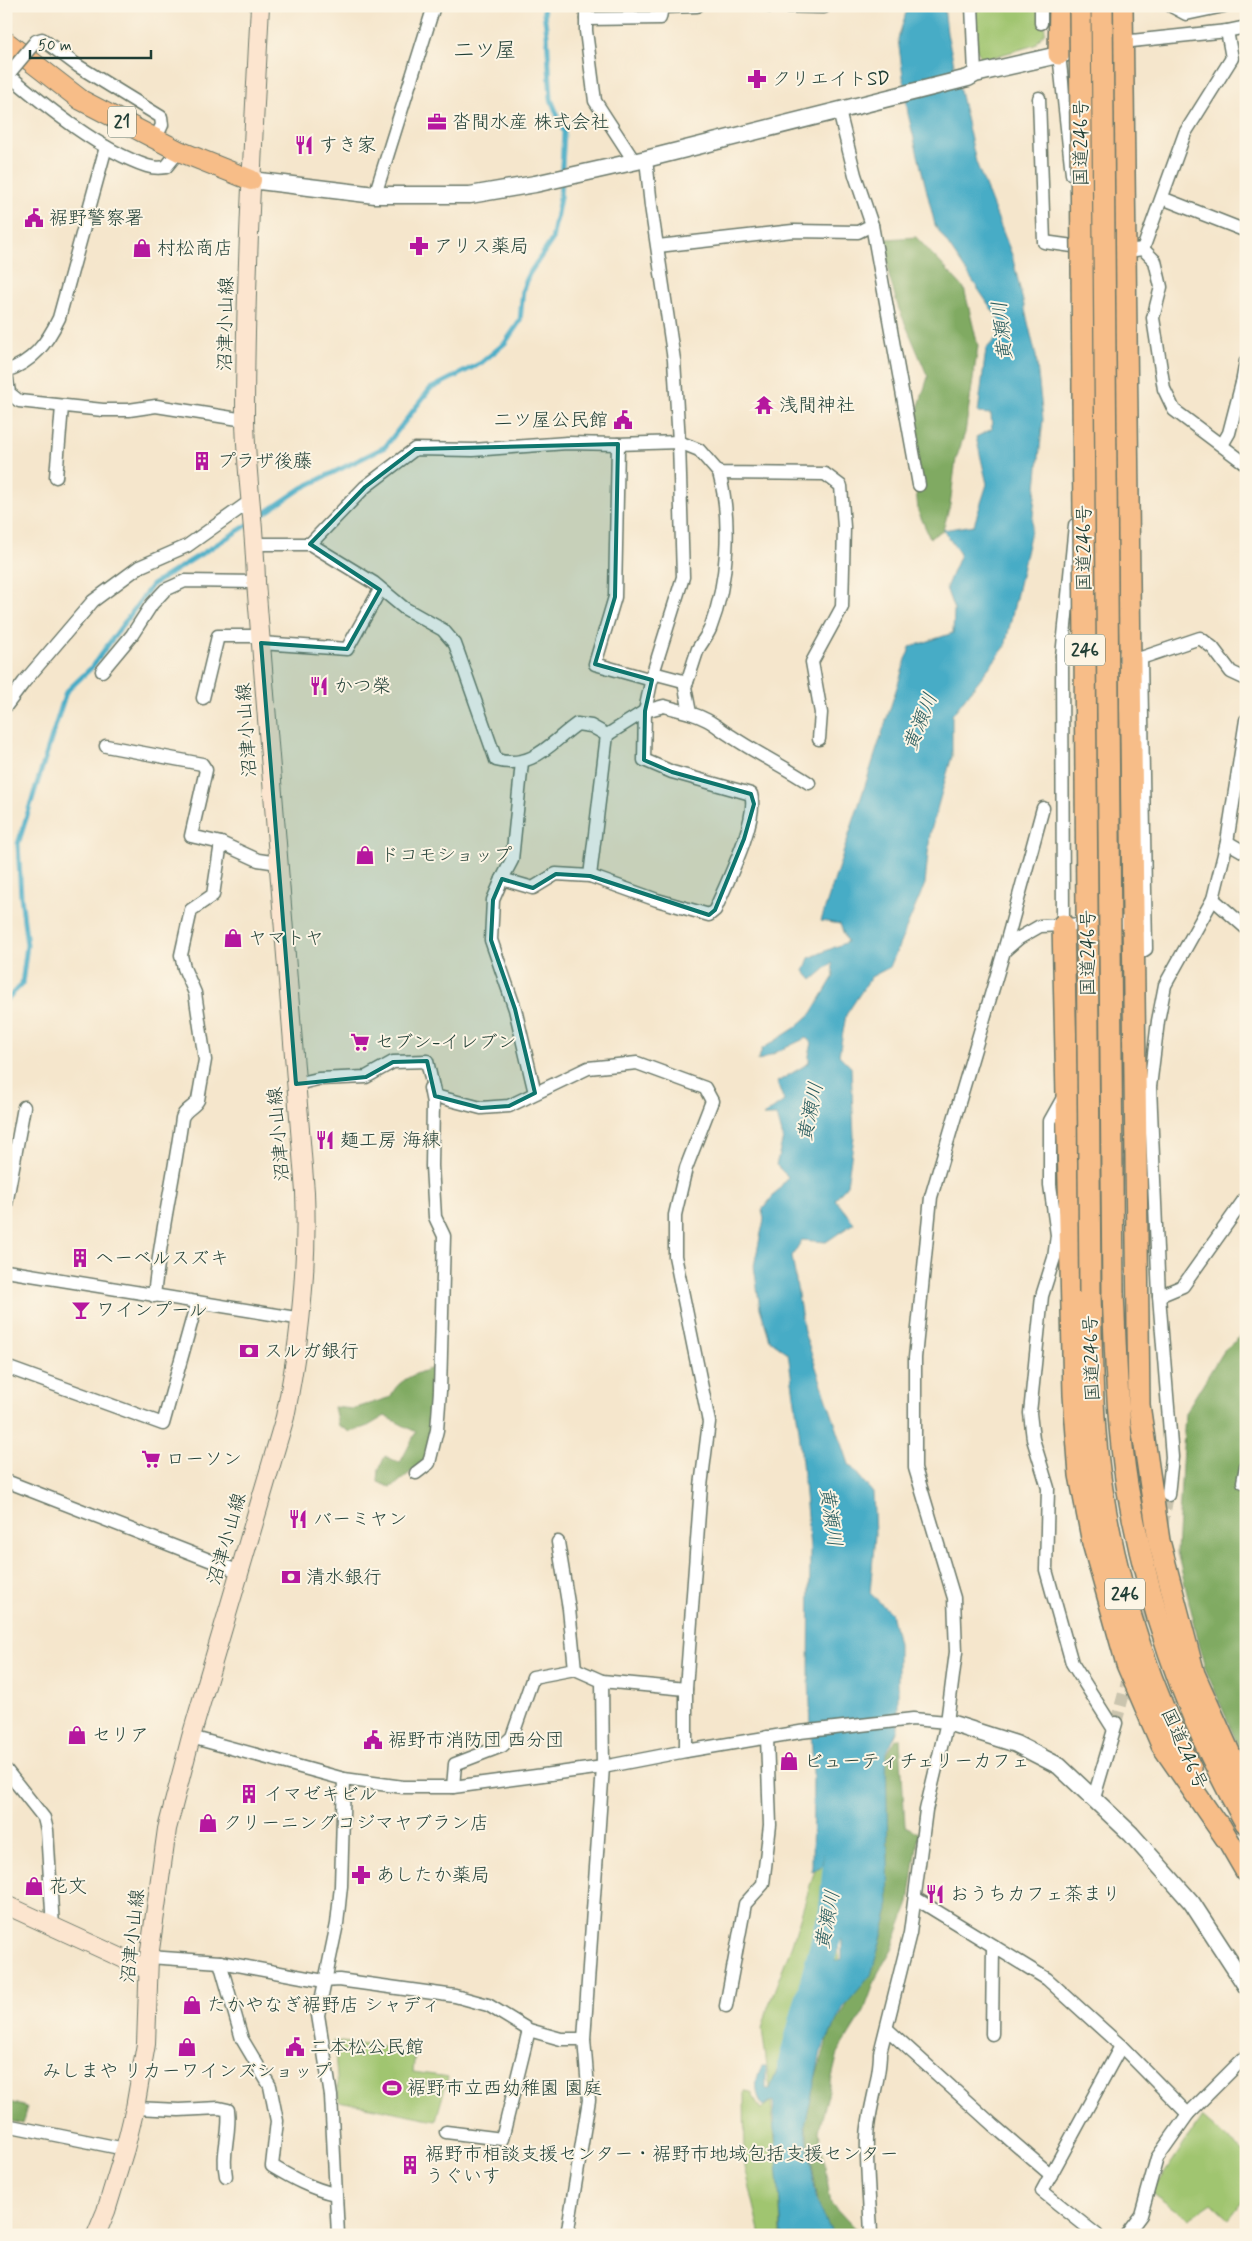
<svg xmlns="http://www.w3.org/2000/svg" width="1252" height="2241" viewBox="0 0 1252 2241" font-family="Mynerve,'Klee One',sans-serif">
<rect width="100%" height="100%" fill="#fcf5e5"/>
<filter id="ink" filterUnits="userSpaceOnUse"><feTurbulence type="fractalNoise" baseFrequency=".02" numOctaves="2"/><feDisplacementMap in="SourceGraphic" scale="10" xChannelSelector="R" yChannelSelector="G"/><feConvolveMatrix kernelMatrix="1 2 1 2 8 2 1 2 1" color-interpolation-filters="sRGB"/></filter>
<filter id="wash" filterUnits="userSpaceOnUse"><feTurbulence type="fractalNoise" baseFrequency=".0096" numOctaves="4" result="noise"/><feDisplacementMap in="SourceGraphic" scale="20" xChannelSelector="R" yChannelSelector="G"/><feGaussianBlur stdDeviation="1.12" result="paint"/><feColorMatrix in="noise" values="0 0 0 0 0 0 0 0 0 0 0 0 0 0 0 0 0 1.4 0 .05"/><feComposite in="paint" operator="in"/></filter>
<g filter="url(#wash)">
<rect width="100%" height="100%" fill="#f5e6cc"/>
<g fill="#a0c570" stroke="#608152">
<polygon points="974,6 1044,6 1045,32 1035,45 983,60 976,49"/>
<polygon points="830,1821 837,1833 834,1881 826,1911 838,1939 839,1960 826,1964 801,1982 806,2012 793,2061 783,2067 770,2089 762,2029 768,2007 792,1944"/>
<polygon points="334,2041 415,2051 413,2072 448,2077 436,2120 339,2101"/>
<polygon points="744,2091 751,2092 761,2110 771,2102 779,2176 781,2235 761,2235 745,2167"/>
<polygon points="1202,2117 1246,2155 1246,2197 1229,2219 1212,2203 1189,2219 1152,2192"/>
</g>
<g fill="#80aa62" stroke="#50744b">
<polygon points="916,237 964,288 978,346 965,433 956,459 950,505 943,530 930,538 918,511 911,431 928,377 899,309 889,276 886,239"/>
<polygon points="1246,1332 1246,1764 1205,1668 1177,1552 1185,1413 1223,1351"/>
<path d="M438,1367L428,1458L395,1485L390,1487L378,1482L379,1469L385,1456L400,1463L416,1432L385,1416L368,1426L350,1432L338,1425L334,1407L353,1409L391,1397C396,1379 421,1371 438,1367Z"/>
<polygon points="900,1738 905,1826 919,1833 909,1903 892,1949 878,1973 864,2011 838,2053 819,2131 831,2203 861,2235 833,2235 819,2207 805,2122 816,2075 830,2034 848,2003 887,1841 886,1756 896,1739"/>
<polygon points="6,2101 27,2107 22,2124 6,2120"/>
</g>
<path fill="#46acc6" stroke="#32747d" d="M908,6H944L947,33L976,162L1012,255L1036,356L1043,419L1032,526L1005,647L952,715V756L930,834L925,884L890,967L871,977L846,1015L839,1055L851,1067L854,1137L847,1185L835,1199L854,1223L826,1242L802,1240L792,1256L804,1332L849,1464L873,1493L875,1534L870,1593L891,1613L898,1643V1729L886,1754L889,1910L871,1975L843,2008L821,2052L805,2126L817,2202L833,2235H782L773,2101L763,2107C755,2092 754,2081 762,2066H766V2089H770L778,2068L788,2065L812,2018L802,1986L818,1967L842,1959V1941L828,1914L838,1900L844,1830L830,1821L822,1866L812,1871L813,1774L809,1681L810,1548L799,1430L788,1353L770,1340L760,1308L754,1266L764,1219L762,1210L788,1177L776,1165L783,1138L777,1116H763L784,1101L777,1082L809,1063V1055L812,1043L806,1038L758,1061L762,1049L795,1028L812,1013L834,976L832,963L812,980L804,971L809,958L847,942L840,924L821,921L910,647L953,633L954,610L946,588L960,554L943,530L974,525L987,484L976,437L992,429L991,414L978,413L986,349L1005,329L935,225L908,114L898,39Z"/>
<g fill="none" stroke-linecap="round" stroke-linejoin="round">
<g stroke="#46acc6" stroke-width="5">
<polyline points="256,519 302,488 385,447 430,389 481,363 505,343 520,321 523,289 529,274 552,240 560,198 564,132 551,99 547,34 543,6"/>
<polyline points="6,1000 22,984 27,945 21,896 18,844 66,692 91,668 152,585 249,524"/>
</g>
<polyline stroke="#46acc6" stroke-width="29" points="791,2086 793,2061 833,1913 844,1789"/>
</g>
</g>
<g filter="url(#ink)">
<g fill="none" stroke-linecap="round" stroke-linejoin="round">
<g stroke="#cac4ae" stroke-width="12" stroke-dasharray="12 6" stroke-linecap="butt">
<polyline points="1162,1527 1168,1495"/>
<polyline points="1139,1639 1149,1598"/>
<polyline points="1116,1723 1130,1671"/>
</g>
<g stroke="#6a7869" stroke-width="15">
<g id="minor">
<polyline points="586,6 586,31 595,101 634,161"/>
<polyline points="769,6 824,7"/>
<polyline points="972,6 975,74"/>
<polyline points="1041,6 1041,23"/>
<polyline points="1171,6 1186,14 1224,6"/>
<polyline points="586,19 660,18 662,7 697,6"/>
<polyline points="36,41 42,39 78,66 161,117 162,125 155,140"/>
<polyline points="1122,42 1227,31 1246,27"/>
<polyline points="1059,54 1072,174"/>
<path d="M11,71V77C48,108 101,151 147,166C153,168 160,168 166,167L179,151"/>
<polyline points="1039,98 1044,242 1087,248"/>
<polyline points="375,195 434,6"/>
<polyline points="1162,198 1246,231"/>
<polyline points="872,225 919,485"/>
<polyline points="658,246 793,231 858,232 872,225 855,175 839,111"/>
<polyline points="1143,249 1185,133 1232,58 1227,31"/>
<polyline points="1119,252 1143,249 1155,261 1161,287 1153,318 1164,389 1174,410 1246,464"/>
<polyline points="1246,361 1242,383 1246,386"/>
<path d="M6,371C33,362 47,343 59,318L106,147"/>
<polyline points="6,372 9,393 19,401 103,410 129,410 156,406 245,420"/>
<polyline points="618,444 615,597 595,664 652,680"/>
<polyline points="1222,445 1229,433 1242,383"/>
<polyline points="56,477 62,407"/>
<polyline points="255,544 310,544 365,487 415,449 473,450 567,443 618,444 679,442 699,450 719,473 825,474 841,486 844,527 842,607 812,662 821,713 819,739"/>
<path d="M310,544L374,583L404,608L443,630L455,644L459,655L496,760C533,770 550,743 577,724L591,726L607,735L645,711L664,706L690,713"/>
<polyline points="261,643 347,649 380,590"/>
<polyline points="1062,656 1141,658 1200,638 1213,648 1231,672 1246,679"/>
<polyline points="102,671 132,635 152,604 165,590 185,581 256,582"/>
<path d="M653,673L687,682C691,671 694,660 698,649C702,642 707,636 710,629C728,583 732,520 719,473"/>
<path d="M687,682L685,687L690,713C711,720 714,725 731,736C756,753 783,766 809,783"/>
<polyline points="203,698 218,636 261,636"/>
<polyline points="6,706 24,682 93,601 139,567 187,546 249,502"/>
<polyline points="106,746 202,764 206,770 191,836 221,843"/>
<path d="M522,762L512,860L502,879L533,888L556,874L590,876L657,900L709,915L715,910C726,884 759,819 751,794L672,772L644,760L645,711L653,673L683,577L679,442L674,360L651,206L646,159"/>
<polyline points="1227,842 1246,853"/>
<polyline points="590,876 607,735"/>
<polyline points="502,879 493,900 491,940 515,1009 535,1093"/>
<polyline points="1213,899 1246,928"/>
<polyline points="1063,925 1062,656 1075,525"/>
<polyline points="1004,951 1043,808"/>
<polyline points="1133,957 1146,949 1141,658"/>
<polyline points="296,1084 318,1079 366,1077 393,1062 427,1061 435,1096 481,1108 509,1106 588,1068 637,1063 705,1088 712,1101 686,1168 675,1215 675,1256 709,1422 701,1486 686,1689 686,1751"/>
<polyline points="1064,1096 1050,1121 1050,1185 1057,1235 1054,1258 1042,1296 1030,1413 1033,1439 1048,1488 1046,1570 1072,1663 1113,1728"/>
<polyline points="6,1205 24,1107"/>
<polyline points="6,1271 302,1319"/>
<path d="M154,1296C160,1236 174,1178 182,1118C185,1109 194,1108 198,1100L205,1060L195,993L184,968L181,955L191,910L213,895L221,843L258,860L278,863"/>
<polyline points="1159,1296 1183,1286 1246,1197"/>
<polyline points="6,1367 163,1424 197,1302"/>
<polyline points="416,1473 429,1463 437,1430 440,1391 444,1236 435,1217 432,1166 433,1103 430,1088"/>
<polyline points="6,1481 240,1572"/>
<polyline points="1243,1482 1246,1466"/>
<polyline points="1168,1495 1172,1457 1159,1296 1150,1087 1158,1021 1165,985 1213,899 1227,842 1246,720"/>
<polyline points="602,1681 686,1689"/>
<polyline points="191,1737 344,1779 403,1787 453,1787 603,1767 686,1751 800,1732 913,1719 947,1722"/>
<polyline points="6,1770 44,1818 47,1830 53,1927"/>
<polyline points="453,1787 455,1764 502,1746 512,1737 533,1677 575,1669 569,1609 558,1542"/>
<polyline points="1094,1797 1116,1723"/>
<polyline points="915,1898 1047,1979 1121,2046 1188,2114 1246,2056"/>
<polyline points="149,1957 220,1962 324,1981 339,1980 455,1996 488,2005 529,2030 561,2039 584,2039"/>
<path d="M220,1962L242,2039L270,2086L277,2121L272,2166C292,2178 312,2189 335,2194"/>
<polyline points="726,2006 745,1904 763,1884 770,1825 767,1737"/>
<polyline points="887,2029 993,2125 1051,2175"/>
<polyline points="992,2034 993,1946"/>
<path d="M135,2108L179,2110L219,2108L228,2110C231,2133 221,2153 226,2176"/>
<polyline points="6,2125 125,2149"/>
<polyline points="446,2132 502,2139 529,2030"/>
<polyline points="338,2235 331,2096 318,2015 337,1924 341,1886 344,1779"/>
<polyline points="567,2235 589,2100 584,2039 603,1767 602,1681 575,1669"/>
<path d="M871,2235C870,2203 866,2170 867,2138C868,2109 880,2082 880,2053L910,1933L926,1810L947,1722L956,1652L954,1598L915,1468V1358L931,1197L1004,951L1019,938L1040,926L1132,922"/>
<polyline points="1097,2235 1042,2191 1121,2046"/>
<polyline points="1126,2235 1141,2215 1157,2158 1188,2114"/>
</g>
</g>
<g stroke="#6a7869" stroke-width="19">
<g id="tertiary">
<polyline points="251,180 375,195 470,195 535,184 646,159 968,78 975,74 1071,52"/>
<polyline points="947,1722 1016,1744 1059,1766 1131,1834 1192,1903 1246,1986"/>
</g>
</g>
<g stroke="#6a7869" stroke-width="20">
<g id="secondary">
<polyline points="6,1905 148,1970"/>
<path d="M96,2235L106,2211L125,2149L135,2108L146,2044L149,1957L167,1829L191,1737L285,1417C300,1342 308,1268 305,1192L256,582C255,528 246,474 245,420C245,282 253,144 260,6"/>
</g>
</g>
<g stroke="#6a7869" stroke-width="22">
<polyline id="primary" points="6,42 81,100 179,151 251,180"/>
</g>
<g stroke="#6a7869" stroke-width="24">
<g id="trunk">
<polyline points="1122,6 1139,1405 1159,1541 1194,1674 1246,1790"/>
<polyline points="1059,54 1060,6"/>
<polyline points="1063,925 1074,1395 1080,1475 1093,1543 1127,1664 1162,1745 1226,1838"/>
<path d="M1090,1293C1092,1359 1091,1425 1102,1490C1117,1586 1148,1682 1191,1769"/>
<path d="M1113,1293C1116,1357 1117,1422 1127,1485C1147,1604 1186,1718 1246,1823"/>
<polyline points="1220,1826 1246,1871"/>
</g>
</g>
<use href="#minor" stroke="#fff" stroke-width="12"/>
<use href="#tertiary" stroke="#fff" stroke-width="16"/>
<use href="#secondary" stroke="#fce5cf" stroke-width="18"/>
<use href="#primary" stroke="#f7bd88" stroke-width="20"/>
<use href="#trunk" stroke="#f7bd88" stroke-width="21"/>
<g stroke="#6a7869" stroke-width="15" stroke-linecap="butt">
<polyline id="minor-bridge" points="11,71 36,41"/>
</g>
<g stroke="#6a7869" stroke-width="24" stroke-linecap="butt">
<g id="trunk-bridge">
<polyline points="1080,6 1090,1293"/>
<polyline points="1102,6 1113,1293"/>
</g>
</g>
<use href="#minor-bridge" stroke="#fff" stroke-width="12"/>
<use href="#trunk-bridge" stroke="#f7bd88" stroke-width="21"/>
</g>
</g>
<path fill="#0f766e" fill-opacity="0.2" stroke="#0f766e" stroke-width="4" stroke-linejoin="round" d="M618,444L615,597L595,664L652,680L645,711L644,760L672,772L751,794L754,804L744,839L715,910L709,915L590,876L556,874L533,888L502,879L493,900L491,940L515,1009L535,1093L509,1106L481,1108L435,1096L427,1061L393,1062L366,1077L296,1084L261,643L347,649L380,590L310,544L365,487L415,449Z"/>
<defs>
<g id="pharmacy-bare" transform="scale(1.5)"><path d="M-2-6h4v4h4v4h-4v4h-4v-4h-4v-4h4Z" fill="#b5179e" stroke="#fcf5e5" stroke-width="2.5" paint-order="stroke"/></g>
<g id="office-bare" transform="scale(1.5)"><path d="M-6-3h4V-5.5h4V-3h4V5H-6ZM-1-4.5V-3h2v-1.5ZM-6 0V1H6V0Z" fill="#b5179e" stroke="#fcf5e5" stroke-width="2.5" paint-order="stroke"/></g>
<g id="restaurant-bare" transform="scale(1.5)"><path d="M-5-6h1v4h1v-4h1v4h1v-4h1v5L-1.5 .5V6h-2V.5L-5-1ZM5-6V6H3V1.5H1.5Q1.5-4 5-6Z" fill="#b5179e" stroke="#fcf5e5" stroke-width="2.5" paint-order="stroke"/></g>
<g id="civic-bare" transform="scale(1.5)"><path d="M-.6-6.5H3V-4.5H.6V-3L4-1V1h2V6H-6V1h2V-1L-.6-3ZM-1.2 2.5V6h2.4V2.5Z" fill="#b5179e" stroke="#fcf5e5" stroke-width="2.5" paint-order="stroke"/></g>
<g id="shop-bare" transform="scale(1.5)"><path d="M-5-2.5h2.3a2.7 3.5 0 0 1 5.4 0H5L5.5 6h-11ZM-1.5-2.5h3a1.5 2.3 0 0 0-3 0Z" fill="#b5179e" stroke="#fcf5e5" stroke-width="2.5" paint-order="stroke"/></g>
<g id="temple-bare" transform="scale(1.5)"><path d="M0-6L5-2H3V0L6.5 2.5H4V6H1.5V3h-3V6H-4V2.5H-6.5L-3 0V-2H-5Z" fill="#b5179e" stroke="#fcf5e5" stroke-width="2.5" paint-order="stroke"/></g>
<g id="building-bare" transform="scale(1.5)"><path d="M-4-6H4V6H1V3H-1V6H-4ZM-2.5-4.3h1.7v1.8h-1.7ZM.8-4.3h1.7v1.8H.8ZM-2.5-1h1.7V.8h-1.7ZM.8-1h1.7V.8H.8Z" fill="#b5179e" stroke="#fcf5e5" stroke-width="2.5" paint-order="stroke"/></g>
<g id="supermarket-bare" transform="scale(1.5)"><path d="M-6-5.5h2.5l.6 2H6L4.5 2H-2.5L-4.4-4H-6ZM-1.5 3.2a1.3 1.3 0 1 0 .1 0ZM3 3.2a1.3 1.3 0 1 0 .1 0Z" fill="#b5179e" stroke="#fcf5e5" stroke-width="2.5" paint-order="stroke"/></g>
<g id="bar-bare" transform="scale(1.5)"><path d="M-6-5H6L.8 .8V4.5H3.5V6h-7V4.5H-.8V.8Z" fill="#b5179e" stroke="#fcf5e5" stroke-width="2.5" paint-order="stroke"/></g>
<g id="bank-bare" transform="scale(1.5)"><path d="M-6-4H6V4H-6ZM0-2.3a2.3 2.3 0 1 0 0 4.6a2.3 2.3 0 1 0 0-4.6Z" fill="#b5179e" stroke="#fcf5e5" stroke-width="2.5" paint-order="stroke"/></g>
<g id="stadium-bare" transform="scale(1.5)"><path d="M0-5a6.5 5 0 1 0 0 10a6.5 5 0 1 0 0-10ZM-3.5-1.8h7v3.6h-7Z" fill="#b5179e" stroke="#fcf5e5" stroke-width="2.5" paint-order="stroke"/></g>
</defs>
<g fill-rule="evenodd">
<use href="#pharmacy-bare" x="757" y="79"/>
<use href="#office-bare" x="437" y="122"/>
<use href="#restaurant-bare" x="304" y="145"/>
<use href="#civic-bare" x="34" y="218"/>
<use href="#pharmacy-bare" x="419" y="246"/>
<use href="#shop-bare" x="142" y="248"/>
<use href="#temple-bare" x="764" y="405"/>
<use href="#civic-bare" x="623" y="420"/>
<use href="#building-bare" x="202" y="461"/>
<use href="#restaurant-bare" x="319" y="686"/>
<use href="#shop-bare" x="365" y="855"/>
<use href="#shop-bare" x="233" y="938"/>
<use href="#supermarket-bare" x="360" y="1042"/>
<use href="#restaurant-bare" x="325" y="1140"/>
<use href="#building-bare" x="80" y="1258"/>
<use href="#bar-bare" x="81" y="1310"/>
<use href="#bank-bare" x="249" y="1351"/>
<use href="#supermarket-bare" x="151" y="1459"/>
<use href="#restaurant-bare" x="298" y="1519"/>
<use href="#bank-bare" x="291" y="1577"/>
<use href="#shop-bare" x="77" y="1735"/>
<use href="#civic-bare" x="373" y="1740"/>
<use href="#shop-bare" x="789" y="1761"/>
<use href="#building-bare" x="249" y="1794"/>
<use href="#shop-bare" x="208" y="1823"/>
<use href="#pharmacy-bare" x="361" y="1875"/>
<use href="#shop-bare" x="34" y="1886"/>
<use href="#restaurant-bare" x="935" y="1894"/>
<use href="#shop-bare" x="192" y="2005"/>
<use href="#shop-bare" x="187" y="2047"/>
<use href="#civic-bare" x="295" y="2047"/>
<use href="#stadium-bare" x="392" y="2088"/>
<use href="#building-bare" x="410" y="2165"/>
</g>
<g text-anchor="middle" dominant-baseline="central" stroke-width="4" stroke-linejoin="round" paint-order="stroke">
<g fill="#fcf5e5" stroke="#617469" stroke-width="1">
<rect x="108" y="106.5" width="28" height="31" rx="4"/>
<rect x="1065" y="634.5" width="40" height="31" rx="4"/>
<rect x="1105" y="1578.5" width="40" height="31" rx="4"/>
</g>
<g font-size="18" font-weight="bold" fill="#1f3d34">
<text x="122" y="122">21</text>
<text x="1085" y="650">246</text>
<text x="1125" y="1594">246</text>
</g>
<g font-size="19" fill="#1f3d34" stroke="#fcf5e5" text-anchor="start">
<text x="772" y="79">クリエイトSD</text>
<text x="452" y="122">沓間水産 株式会社</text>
<text x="319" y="145">すき家</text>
<text x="49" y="218">裾野警察署</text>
<text x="434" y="246">アリス薬局</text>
<text x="157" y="248">村松商店</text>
<text x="779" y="405">浅間神社</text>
<text x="608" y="420" text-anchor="end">二ツ屋公民館</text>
<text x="217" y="461">プラザ後藤</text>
<text x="334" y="686">かつ榮</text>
<text x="380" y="855">ドコモショップ</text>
<text x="248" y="938">ヤマトヤ</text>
<text x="375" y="1042">セブン-イレブン</text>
<text x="340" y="1140">麺工房 海練</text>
<text x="95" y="1258">ヘーベルスズキ</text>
<text x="96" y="1310">ワインプール</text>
<text x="264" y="1351">スルガ銀行</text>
<text x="166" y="1459">ローソン</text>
<text x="313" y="1519">バーミヤン</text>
<text x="306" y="1577">清水銀行</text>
<text x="92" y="1735">セリア</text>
<text x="388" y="1740">裾野市消防団 西分団</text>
<text x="804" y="1761">ビューティチェリーカフェ</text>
<text x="264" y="1794">イマゼキビル</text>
<text x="223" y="1823">クリーニングコジマヤブラン店</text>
<text x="376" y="1875">あしたか薬局</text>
<text x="49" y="1886">花文</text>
<text x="950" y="1894">おうちカフェ茶まり</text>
<text x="207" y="2005">たかやなぎ裾野店 シャディ</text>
<text x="310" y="2047">二本松公民館</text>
<text x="187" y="2071" text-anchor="middle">みしまや リカーワインズショップ</text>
<text x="407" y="2088">裾野市立西幼稚園 園庭</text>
<text x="425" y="2154">裾野市相談支援センター・裾野市地域包括支援センター<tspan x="425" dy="22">うぐいす</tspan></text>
</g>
<g font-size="19" fill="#1f3d34" stroke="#fcf5e5">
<text transform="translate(1081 143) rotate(-90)">国道246号</text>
<text transform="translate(226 324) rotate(-89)">沼津小山線</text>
<text transform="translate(1084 548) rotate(-90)">国道246号</text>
<text transform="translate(247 730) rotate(-94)">沼津小山線</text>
<text transform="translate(1088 953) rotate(-90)">国道246号</text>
<text transform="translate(279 1134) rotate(-95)">沼津小山線</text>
<text transform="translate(1092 1358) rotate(-92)">国道246号</text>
<text transform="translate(227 1539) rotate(-74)">沼津小山線</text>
<text transform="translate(1184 1749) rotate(66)">国道246号</text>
<text transform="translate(133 1936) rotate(-84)">沼津小山線</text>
</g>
<g font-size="20" font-style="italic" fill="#2b5e60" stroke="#fcf5e5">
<text transform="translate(1003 331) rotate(-96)">黄瀬川</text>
<text transform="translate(921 722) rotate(-68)">黄瀬川</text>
<text transform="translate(811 1112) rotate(-78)">黄瀬川</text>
<text transform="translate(830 1517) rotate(82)">黄瀬川</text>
<text transform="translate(828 1920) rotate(-79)">黄瀬川</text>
</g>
<g font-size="21" fill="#1f3d34" stroke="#fcf5e5">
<text x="485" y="51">二ツ屋</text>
</g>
</g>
<rect width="1252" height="2241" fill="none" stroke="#fcf5e5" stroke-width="25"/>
<path d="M30 50v8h121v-8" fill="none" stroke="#1f3d34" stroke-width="2.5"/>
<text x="38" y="50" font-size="15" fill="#1f3d34" stroke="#fcf5e5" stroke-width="4" paint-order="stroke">50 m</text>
</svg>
